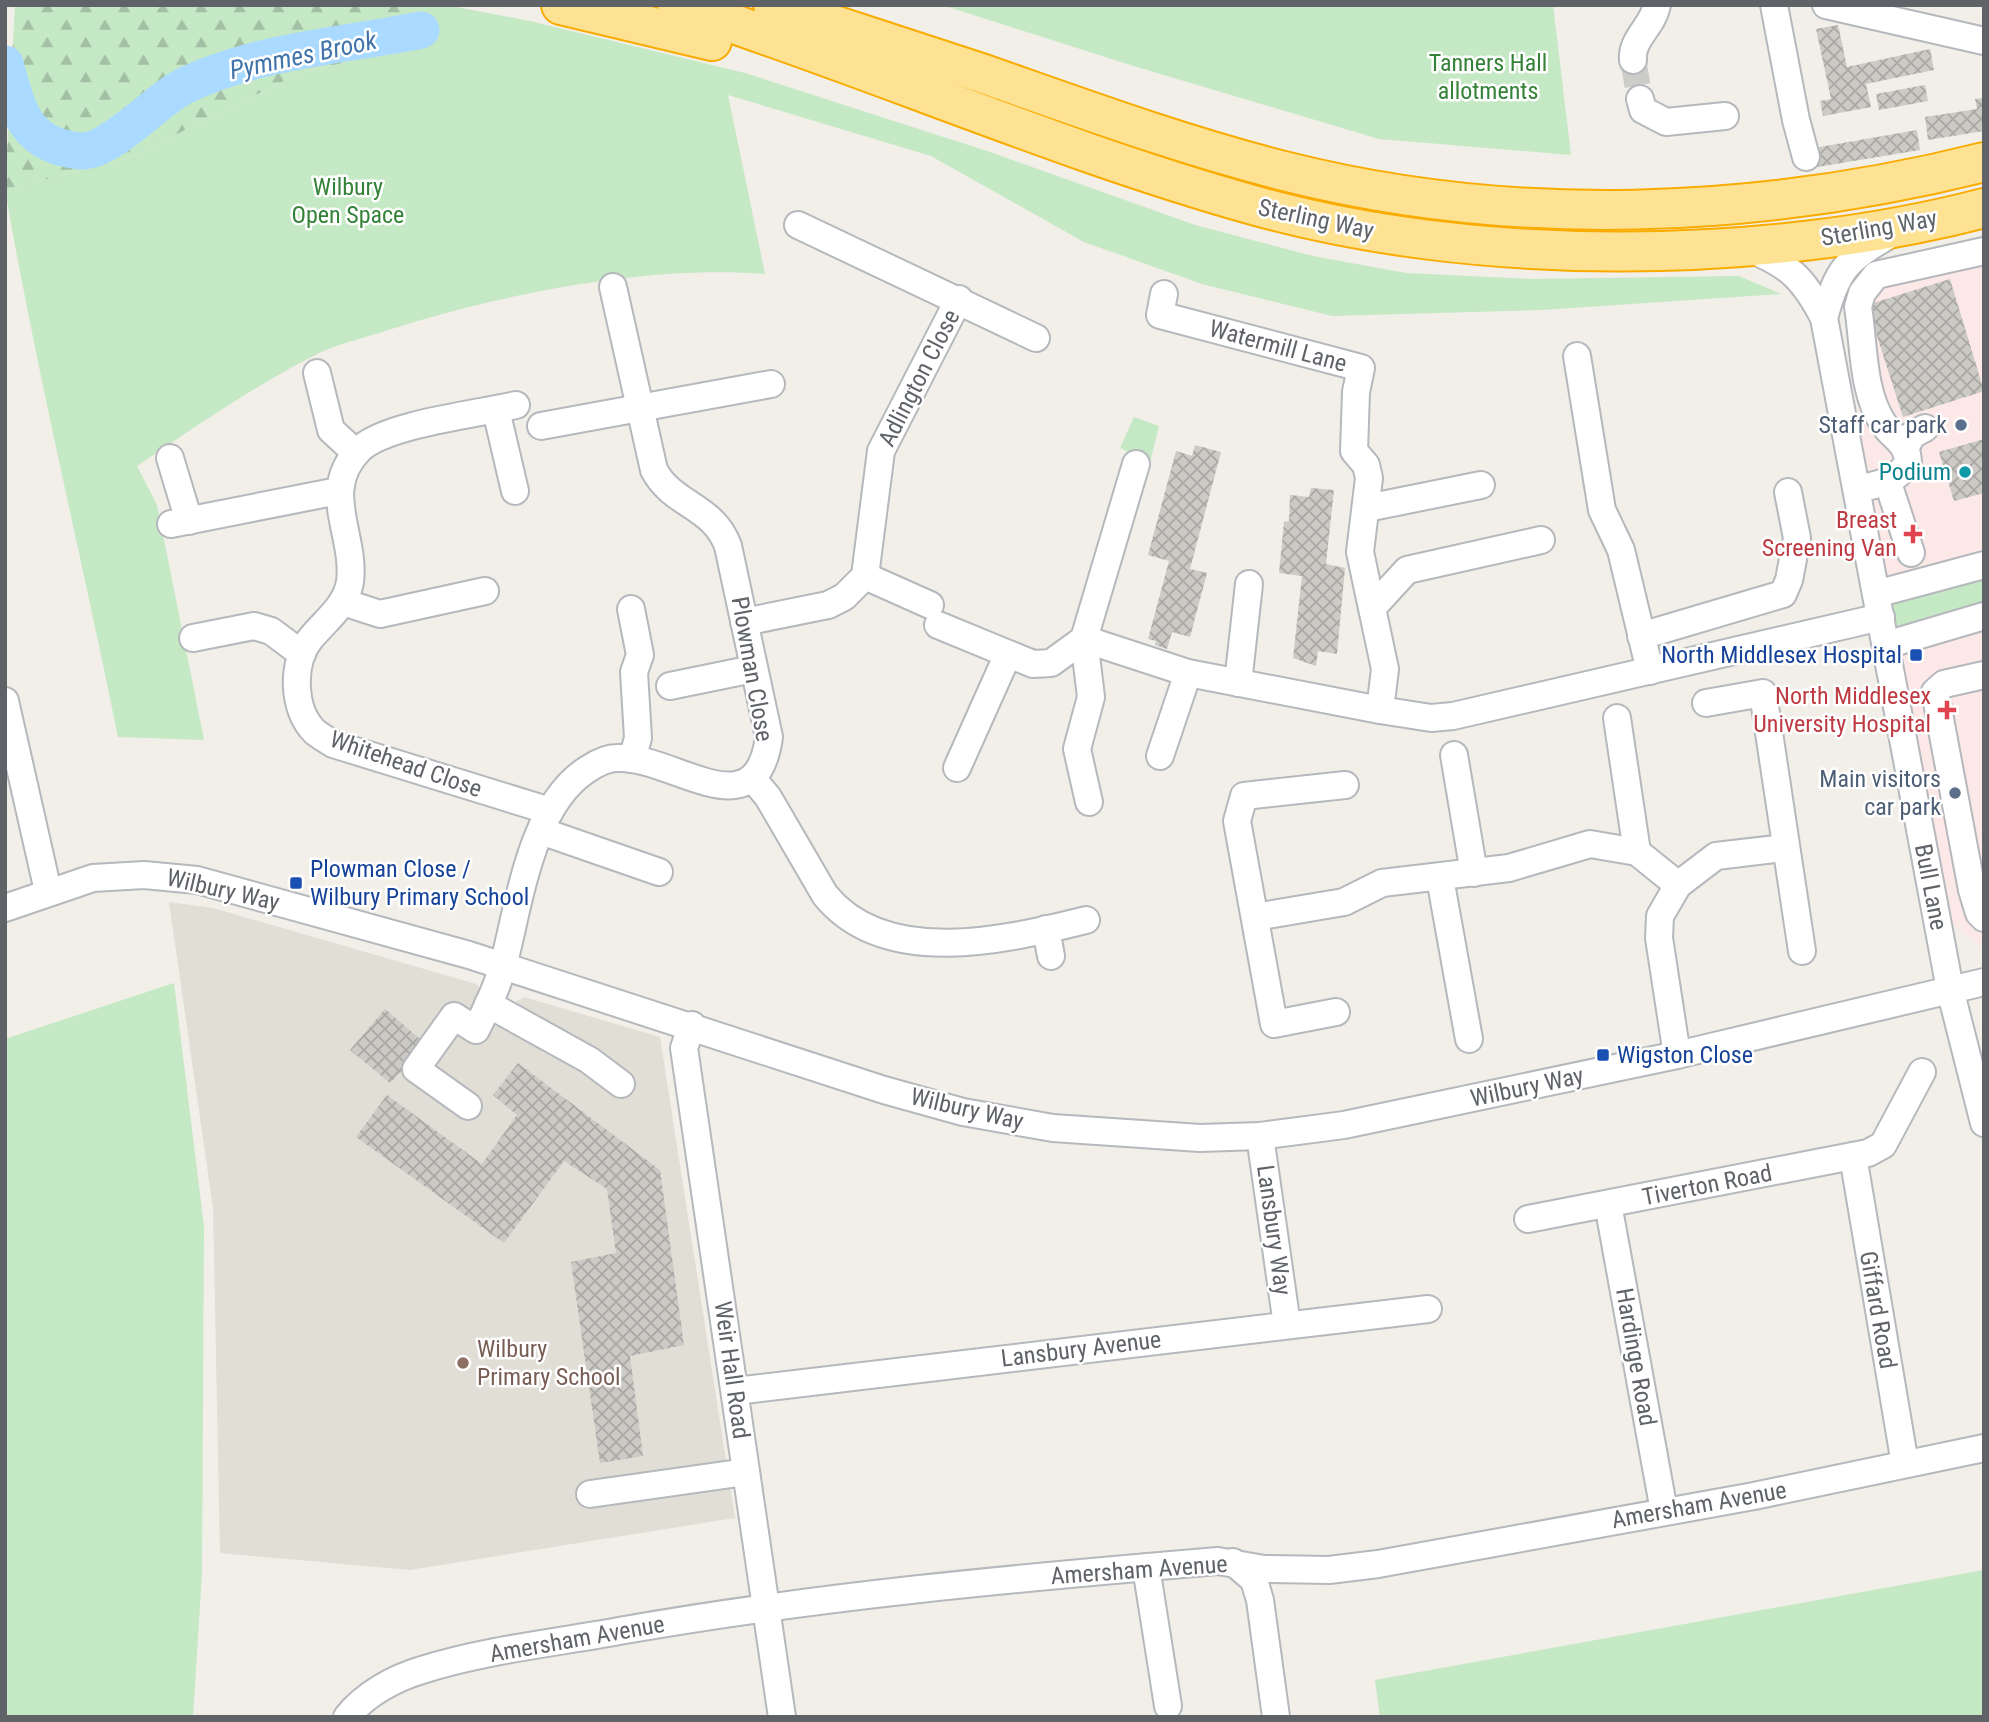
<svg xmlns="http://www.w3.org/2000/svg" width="1989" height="1722" viewBox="0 0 1989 1722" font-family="'Roboto Condensed',sans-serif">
<defs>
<pattern id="forest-firs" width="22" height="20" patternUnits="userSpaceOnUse" patternTransform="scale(1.75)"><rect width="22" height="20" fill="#c5e8c5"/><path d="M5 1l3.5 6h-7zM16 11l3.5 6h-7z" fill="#a3c0a4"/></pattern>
<pattern id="building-cross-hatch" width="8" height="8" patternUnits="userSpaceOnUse" patternTransform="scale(1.75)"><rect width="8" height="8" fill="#cccac5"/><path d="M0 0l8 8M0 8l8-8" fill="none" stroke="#a9a8a4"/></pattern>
</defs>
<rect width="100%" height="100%" fill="#f1efe8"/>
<polygon fill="#e1ded6" points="169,902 213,908 476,984 481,990 511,1004 524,997 660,1037 735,1518 410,1570 220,1553 213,1208"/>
<polygon fill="#fce8e6" points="1984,236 1984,948 1948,921 1866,465 1843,301 1848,289 1874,266"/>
<g fill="#c5e8c5">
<path d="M421,5H446L530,21L745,73L987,151L1195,225L1313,256L1406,273L1529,279L1739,276L1781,294L1542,310L1332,316L1202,284L1084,242L931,156L728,95L765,274C648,265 500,294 388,330C365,338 339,343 317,354C254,386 195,427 137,466L157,505L204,740L118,737C81,554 37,374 5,190L129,158L300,73L386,53L422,48Z"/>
<polygon points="942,5 1553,5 1571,155 1379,139 1127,64"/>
<polygon points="1134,417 1159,426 1150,462 1120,448"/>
<polygon points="1984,570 1984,603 1902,627 1892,624 1888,604"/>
<polygon points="174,983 204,1227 202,1573 193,1717 5,1717 5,1039"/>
<polygon points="1984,1570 1984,1717 1380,1717 1375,1680"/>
</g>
<polygon fill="url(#forest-firs)" points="15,5 421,5 423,48 386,53 300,73 129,158 5,190"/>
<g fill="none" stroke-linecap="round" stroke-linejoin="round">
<path stroke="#aadaff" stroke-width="37" d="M5,64C18,110 24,146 81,151C109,153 158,99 184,86C258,50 342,46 421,30"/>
</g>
<g fill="url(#building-cross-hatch)">
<polygon points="1838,25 1847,67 1930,49 1934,70 1866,84 1871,107 1823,116 1820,101 1831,99 1816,29"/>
<polygon points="1925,85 1928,101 1879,110 1876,94"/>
<polygon points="1984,98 1984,131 1928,140 1925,117 1977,109 1975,99"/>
<polygon points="1917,130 1920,150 1817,167 1814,148"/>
<polygon points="1950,279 1984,391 1903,417 1867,305"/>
<polygon points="1984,439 1984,493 1954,501 1939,452"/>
<polygon points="1195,445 1221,452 1190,569 1207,573 1190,637 1172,632 1167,649 1155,645 1156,641 1148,639 1169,561 1148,555 1176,451 1192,456"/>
<polygon points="1311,488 1334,490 1326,564 1345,568 1337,654 1318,651 1316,666 1293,658 1302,576 1279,573 1284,522 1289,521 1290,495 1309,497"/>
<polygon points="385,1009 427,1045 390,1083 350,1050"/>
<polygon points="518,1063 660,1170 684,1345 630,1356 643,1456 600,1463 571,1262 616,1253 607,1189 564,1161 504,1243 356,1137 387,1095 482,1164 517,1115 493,1095"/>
</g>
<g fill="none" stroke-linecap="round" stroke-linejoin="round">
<polyline stroke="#ccccc8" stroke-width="26" stroke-dasharray="26 13" stroke-linecap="butt" points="1633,60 1640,99"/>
<g stroke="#b5b8bc" stroke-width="30">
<g id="minor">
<polyline points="1774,5 1796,120 1806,157"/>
<polyline points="1826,5 1984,41"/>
<path d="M1633,60C1631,39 1653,26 1657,5"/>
<polyline points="1640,99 1643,110 1666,122 1725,116"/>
<polyline points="798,225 1036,338"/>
<path d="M1747,248C1789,264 1804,279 1824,318L1950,989L1984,1123"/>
<polyline points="1164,294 1160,315 1361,368 1356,392 1354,451 1366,465 1369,478 1360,552 1385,669 1380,710 1431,718 1453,716 1881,617"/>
<path d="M1824,318C1838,268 1846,260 1891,234"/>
<polyline points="1577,356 1602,510 1621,550 1650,671"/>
<polyline points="317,373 331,430 356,453"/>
<path d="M516,405C478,414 385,424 359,450C319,491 356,535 350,582C346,606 326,620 311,638C291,662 292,710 315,732C320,736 327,740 333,744L550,811"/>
<polyline points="496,410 515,491"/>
<polyline points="541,426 771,384"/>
<polyline points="1906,447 1912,435 1925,428"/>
<polyline points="170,458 189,521"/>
<polyline points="1136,464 1084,639 1188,673 1380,710"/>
<polyline points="1888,483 1911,553"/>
<path d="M1857,489C1880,484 1894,483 1908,463C1908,442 1893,439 1883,423C1862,392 1864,343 1858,307L1862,293L1876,275L1984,251"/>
<polyline points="1367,508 1481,485"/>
<polyline points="171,524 338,491"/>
<polyline points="865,576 930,605"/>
<polyline points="1876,594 1984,565"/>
<polyline points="343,602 380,614 485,591"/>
<polyline points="1373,607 1407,570 1541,540"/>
<polyline points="631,609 640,655 634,672 638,738 632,759"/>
<polyline points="744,622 828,605 844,597 865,576 881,451 959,299"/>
<polyline points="938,625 1033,664 1051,663 1084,639 1091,697 1077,749 1089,802"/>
<polyline points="1641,636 1783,594 1789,580 1797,538 1788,492"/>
<polyline points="193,638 254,626 271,631 302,654"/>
<polyline points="1886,645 1984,616"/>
<polyline points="1984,675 1944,684 1935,692 1972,890 1979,913 1984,918"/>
<polyline points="1238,683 1249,584"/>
<polyline points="670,686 753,669"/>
<polyline points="5,701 48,891"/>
<polyline points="1706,703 1763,693 1802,951"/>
<polyline points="1617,718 1637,852"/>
<polyline points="1454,755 1474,873"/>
<polyline points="1160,756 1188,673"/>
<polyline points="957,768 1008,654"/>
<path d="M753,779L768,797L825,895C885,969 1006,940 1086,920"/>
<polyline points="541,831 659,872"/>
<polyline points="1440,878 1469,1039"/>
<polyline points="5,908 93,878 144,875 197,880 469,955 884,1090 963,1112 1053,1128 1200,1138 1260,1136 1344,1125 1677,1055 1984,982"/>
<polyline points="1255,917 1344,902 1382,883 1509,868 1590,844 1637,852 1678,885"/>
<polyline points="1046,929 1051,956"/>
<polyline points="488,1004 589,1060 621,1084"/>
<polyline points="1336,1012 1274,1024 1237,821 1244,796 1345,785"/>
<polyline points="692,1025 684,1048 782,1717"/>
<polyline points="1677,1055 1659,938 1660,916 1678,885 1716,856 1784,848"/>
<path d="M468,1106L416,1069L454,1016L476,1030C486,1010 497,988 503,966C519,907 530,805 588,769C597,763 606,758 617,758C673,755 756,834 769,737L728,546C713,505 673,506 654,470L613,287"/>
<polyline points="1260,1136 1287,1325"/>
<polyline points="1853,1156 1905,1464"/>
<polyline points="1608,1204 1664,1511"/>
<polyline points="1528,1219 1868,1153 1883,1145 1922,1072"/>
<polyline points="735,1391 1428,1309"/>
<polyline points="590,1494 746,1472"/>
<polyline points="1233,1562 1254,1580 1260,1600 1276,1717"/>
<polyline points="1146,1567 1168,1706"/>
<path d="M347,1717C365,1694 395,1678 422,1670C485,1650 554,1643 619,1631C817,1596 1017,1578 1218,1561L1264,1569L1329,1570L1378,1564L1754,1496L1984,1448"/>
</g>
</g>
<g stroke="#f9ab00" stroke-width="42">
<g id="highway">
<polyline points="561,5 712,41"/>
<path d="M677,5C870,67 1057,150 1253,205C1473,267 1762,266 1984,208"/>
<path d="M773,5C842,28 912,50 981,73C1081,108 1181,145 1284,171C1513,229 1757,219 1984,162"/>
</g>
</g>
<use href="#minor" stroke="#fff" stroke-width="26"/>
<use href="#highway" stroke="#fde293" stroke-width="38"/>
</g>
<g fill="#5c6f8a" stroke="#fff" stroke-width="2.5">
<circle cx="1961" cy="425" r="7"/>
<circle cx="1955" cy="793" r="7"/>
</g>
<circle fill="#0f9aa8" stroke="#fff" stroke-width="2.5" cx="1965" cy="472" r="7"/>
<g fill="#e0444e" stroke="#fff" stroke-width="2.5">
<path d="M1909.5 523.5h7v7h7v7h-7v7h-7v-7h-7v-7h7z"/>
<path d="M1943.5 699.5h7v7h7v7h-7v7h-7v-7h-7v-7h7z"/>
</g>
<g fill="#1a4fb4" stroke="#fff" stroke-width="2.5">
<rect x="1909" y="648" width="14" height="14" rx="3.5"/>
<rect x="289" y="876" width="14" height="14" rx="3.5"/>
<rect x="1596" y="1048" width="14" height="14" rx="3.5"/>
</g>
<circle fill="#8d6e63" stroke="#fff" stroke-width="2.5" cx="463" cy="1363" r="7"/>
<g text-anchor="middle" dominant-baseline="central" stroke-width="5" stroke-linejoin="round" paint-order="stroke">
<g font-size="24" fill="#348238" stroke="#fff">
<text x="1488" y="63">Tanners Hall<tspan x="1488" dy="28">allotments</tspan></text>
<text x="348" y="187">Wilbury<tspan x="348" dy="28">Open Space</tspan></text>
</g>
<g font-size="24" fill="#5f6368" stroke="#fff">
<text transform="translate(1316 219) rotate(12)">Sterling Way</text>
<text transform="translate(1879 228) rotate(-10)">Sterling Way</text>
<text transform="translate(1278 346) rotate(15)">Watermill Lane</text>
<text transform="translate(919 378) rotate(-63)">Adlington Close</text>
<text transform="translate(752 669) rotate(80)">Plowman Close</text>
<text transform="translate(406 764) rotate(19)">Whitehead Close</text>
<text transform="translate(1931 887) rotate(79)">Bull Lane</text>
<text transform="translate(223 890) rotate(13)">Wilbury Way</text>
<text transform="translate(1527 1087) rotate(-12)">Wilbury Way</text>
<text transform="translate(967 1109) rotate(13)">Wilbury Way</text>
<text transform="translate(1707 1185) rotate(-11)">Tiverton Road</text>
<text transform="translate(1274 1230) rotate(82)">Lansbury Way</text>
<text transform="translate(1878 1310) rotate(80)">Giffard Road</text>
<text transform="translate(1081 1349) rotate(-7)">Lansbury Avenue</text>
<text transform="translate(1636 1357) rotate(80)">Hardinge Road</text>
<text transform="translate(732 1370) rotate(82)">Weir Hall Road</text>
<text transform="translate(1699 1505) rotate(-10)">Amersham Avenue</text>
<text transform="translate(1139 1570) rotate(-4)">Amersham Avenue</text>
<text transform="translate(577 1639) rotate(-10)">Amersham Avenue</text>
</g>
<g font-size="24" fill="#4e5e75" stroke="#fff" text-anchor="end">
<text x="1947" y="425">Staff car park</text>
<text x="1941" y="779">Main visitors<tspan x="1941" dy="28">car park</tspan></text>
</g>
<g font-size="24" fill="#0d838f" stroke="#fff" text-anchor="end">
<text x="1951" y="472">Podium</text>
</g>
<g font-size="24" fill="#be3a42" stroke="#fff" text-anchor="end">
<text x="1897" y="520">Breast<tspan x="1897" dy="28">Screening Van</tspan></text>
<text x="1931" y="696">North Middlesex<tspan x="1931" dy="28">University Hospital</tspan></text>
</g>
<g font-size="24" fill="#164399" stroke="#fff" text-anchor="start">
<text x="1902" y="655" text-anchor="end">North Middlesex Hospital</text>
<text x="310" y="869">Plowman Close /<tspan x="310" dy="28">Wilbury Primary School</tspan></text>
<text x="1617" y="1055">Wigston Close</text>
</g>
<g font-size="24" fill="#785e54" stroke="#fff" text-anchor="start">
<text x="477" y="1349">Wilbury<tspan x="477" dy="28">Primary School</tspan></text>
</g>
<g font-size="26" font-style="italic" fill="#4174aa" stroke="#fff">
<text transform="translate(303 55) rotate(-12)">Pymmes Brook</text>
</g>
</g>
<rect width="1989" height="1722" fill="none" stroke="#5f6368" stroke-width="14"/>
</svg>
